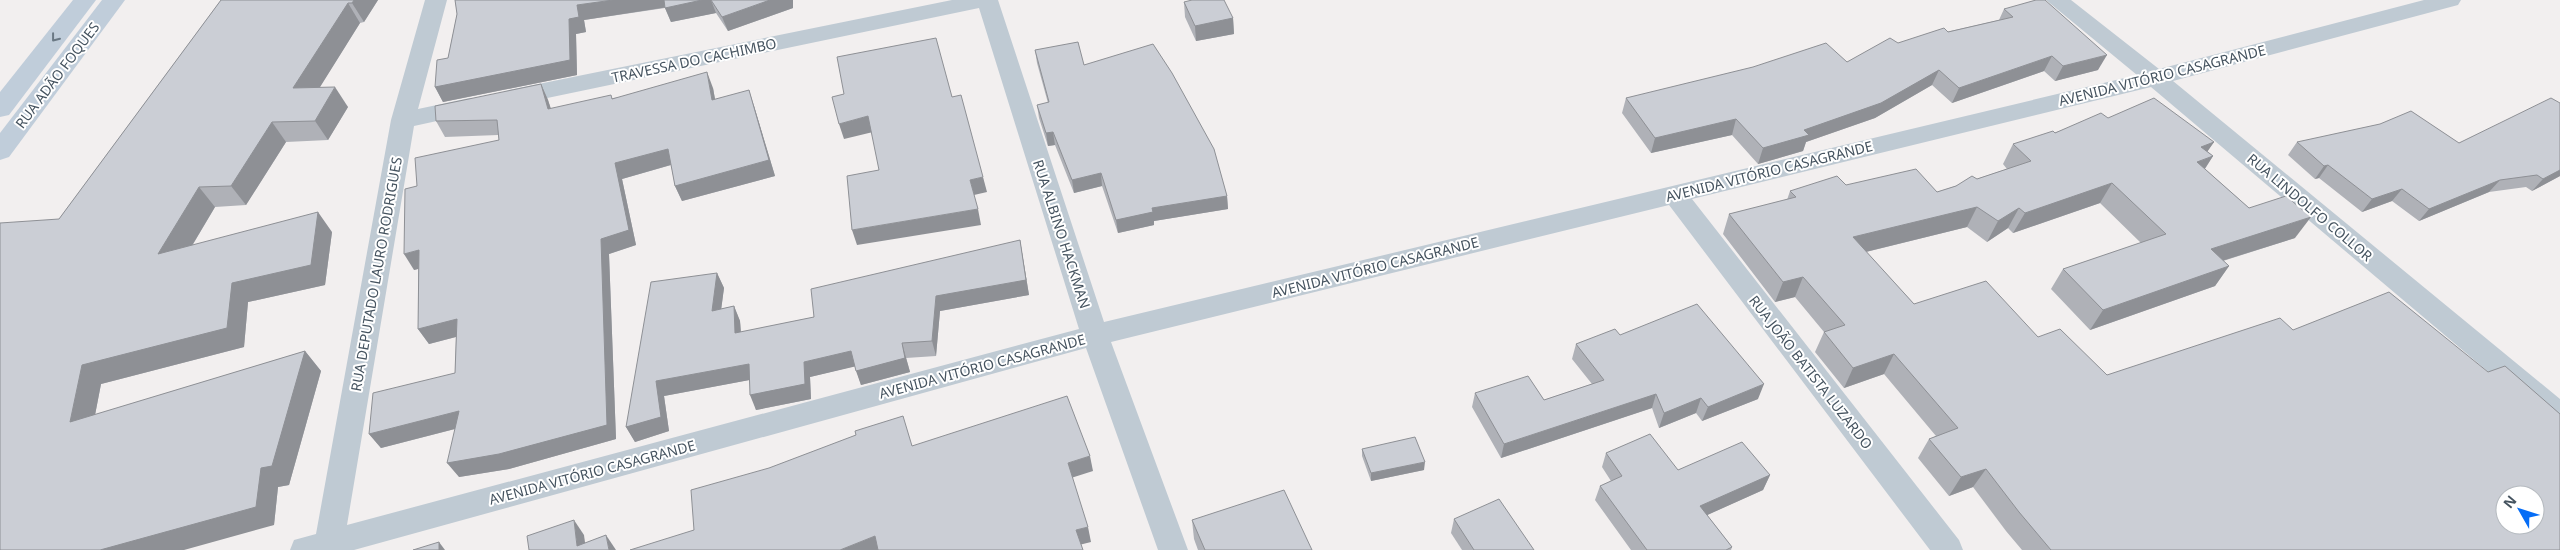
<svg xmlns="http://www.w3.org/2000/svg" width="2560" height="550" viewBox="0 0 2560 550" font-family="'Noto Sans',sans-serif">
<rect width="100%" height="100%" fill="#f2efef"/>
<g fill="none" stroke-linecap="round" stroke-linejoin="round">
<polygon fill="#bfcad3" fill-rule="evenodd" points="425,0 447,0 418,109 470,98 478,100 482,106 478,112 414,126 347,525 1079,329 979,8 509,106 501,103 497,98 501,93 509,90 952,0 998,0 1104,322 2137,75 2046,0 2071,0 2159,69 2424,0 2461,0 2458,5 2173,81 2560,399 2560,428 2550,424 2151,87 1692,199 1959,540 1963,550 1930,550 1669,205 1111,342 1188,550 1158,550 1086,348 354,550 290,550 294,540 316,534 391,120"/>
<g fill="#c0cdda" fill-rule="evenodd">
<polygon points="73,0 96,0 9,115 0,117 0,92"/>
<polygon points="102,0 125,0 9,157 0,160 0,133"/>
</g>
</g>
<g fill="#afb1b7">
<polygon points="221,0 378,0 364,22 360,23 319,88 348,107 328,140 286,142 246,205 215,207 192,246 332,232 325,285 248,302 244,347 101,384 95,415 305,351 321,371 289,485 278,487 274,525 0,550 59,219"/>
<polygon points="455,0 793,0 793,8 728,31 716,13 671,22 665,8 584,20 586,32 576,34 577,75 443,102 435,87 448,58 457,14"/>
<polygon points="1184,2 1233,18 1234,34 1196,41 1185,17"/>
<polygon points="2004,9 2098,70 2055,81 2044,71 1952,103 1932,85 1875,118 1806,142 1803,151 1758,164 1732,135 1651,153 1622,113 1626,98 1847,62 1898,43 1999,20"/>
<polygon points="1035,50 1084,65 1227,196 1228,209 1154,221 1154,225 1118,233 1102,186 1074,193 1055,145 1048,146 1039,118 1037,105 1048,103 1037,63"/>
<polygon points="541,84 548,100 551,109 613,98 713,88 715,99 754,106 775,176 682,201 675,186 671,165 622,179 636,245 609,254 616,439 509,469 459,477 455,429 381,448 369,434 455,373 456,337 429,344 418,329 418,269 414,270 417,186 499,140 498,135 445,137 436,121"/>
<polygon points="2560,103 2560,176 2532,191 2526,187 2489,192 2419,221 2392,201 2362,212 2319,178 2315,179 2288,155 2297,142 2459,143"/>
<polygon points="2108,118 2214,142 2207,151 2213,156 2205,169 2249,208 2295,238 2223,261 2229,266 2215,286 2090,330 2051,289 2063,269 2141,243 2100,203 2013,233 2008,228 1987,242 1967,227 1866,252 1914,304 2038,337 2107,375 2293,330 2560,550 2022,550 2006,531 1973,487 1949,496 1918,458 1929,439 1936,436 1884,374 1844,388 1815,352 1824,332 1795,297 1775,302 1723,234 1729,214 1787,200 1790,191 1846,185 1937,192 2007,169 2003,164 2013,144"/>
<polygon points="1020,240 1029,295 940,311 936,356 906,358 910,372 861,385 855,366 810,377 811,399 756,410 749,380 664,396 669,431 635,442 626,427 717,273 724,288 721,309 734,306 740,321 741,332 814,317"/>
<polygon points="1620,335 1758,399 1702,421 1696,413 1659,428 1652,408 1501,458 1472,407 1475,393 1544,400 1592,384 1572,359 1576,344"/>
<polygon points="1362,449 1424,470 1371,481 1362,456"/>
<polygon points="1606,453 1678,470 1770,475 1763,490 1707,515 1732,547 1731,550 1631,550 1595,500 1600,486 1611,481 1602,467"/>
<polygon points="1454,519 1534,550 1462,550 1451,533"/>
<polygon points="1192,520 1312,550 1198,550 1194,539"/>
</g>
<g fill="#8e9095">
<polygon points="354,0 378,0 364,22 352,3"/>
<polygon points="613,0 666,0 668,7 584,20 586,32 576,34 577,75 443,102 435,87 569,19 577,5"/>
<polygon points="702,0 711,0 716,13 671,22 665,8"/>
<polygon points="770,0 793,0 793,8 728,31 722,17"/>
<polygon points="348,3 360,23 307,108 293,88"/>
<polygon points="1233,18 1234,34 1196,41 1195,26"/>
<polygon points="2107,55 2098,70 2055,81 2063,66"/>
<polygon points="2052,56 2044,71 1952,103 1959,88"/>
<polygon points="1939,70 1932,85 1875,118 1806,142 1803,151 1758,164 1763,148"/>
<polygon points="707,72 713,88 718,116 712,100"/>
<polygon points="541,84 548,100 556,125 548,109"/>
<polygon points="335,87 348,107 328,140 315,121"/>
<polygon points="749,90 754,106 775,176 682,201 675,186"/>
<polygon points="868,116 873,132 844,139 839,124"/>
<polygon points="1736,119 1732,135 1651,153 1655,138"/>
<polygon points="272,122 286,142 246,205 231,186"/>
<polygon points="1053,132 1055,145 1048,146 1046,133"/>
<polygon points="2214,142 2201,161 2213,156 2200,176 2184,182 2201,147"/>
<polygon points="668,149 674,164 622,179 636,245 609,254 616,439 509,469 459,477 447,463 601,239 615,163"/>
<polygon points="2328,165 2319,178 2315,179 2324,166"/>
<polygon points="2560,170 2560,176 2532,191 2543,179"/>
<polygon points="1101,173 1102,186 1074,193 1072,180"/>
<polygon points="983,177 987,192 974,195 970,180"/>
<polygon points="2500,180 2489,192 2419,221 2429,209"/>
<polygon points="2112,183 2100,203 2013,233 2025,213"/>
<polygon points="199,187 215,207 175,274 158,254"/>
<polygon points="2402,189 2392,201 2362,212 2372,199"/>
<polygon points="1227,196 1228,209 1154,221 1154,225 1118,233 1116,220 1152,208"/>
<polygon points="1977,207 1967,227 1845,257 1853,237"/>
<polygon points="2019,208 2008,228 1987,242 1998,221"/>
<polygon points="978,209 981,225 857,245 852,230"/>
<polygon points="318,212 332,232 325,285 248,302 244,347 101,384 90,441 70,422 82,365 232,283"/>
<polygon points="2311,217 2295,238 2196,269 2211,249"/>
<polygon points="1020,240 1029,295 940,311 936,356 932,341 936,296"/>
<polygon points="419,250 429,266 414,270 404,254"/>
<polygon points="2229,266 2215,286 2090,330 2103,310"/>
<polygon points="717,273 724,288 719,326 712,311"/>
<polygon points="1803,277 1795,297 1775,302 1783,282"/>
<polygon points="734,306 740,321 742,348 735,333"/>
<polygon points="457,319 467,334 429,344 418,329"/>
<polygon points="902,343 910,372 861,385 856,371"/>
<polygon points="305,351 321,371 289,485 278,487 274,525 184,550 100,550 261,468"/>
<polygon points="851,351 857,366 810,377 811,399 756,410 750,395 804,362"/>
<polygon points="1894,354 1884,374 1844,388 1853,368"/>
<polygon points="749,364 755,379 664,396 669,431 635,442 626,427 656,381"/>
<polygon points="1764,384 1758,399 1702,421 1708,407"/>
<polygon points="1656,394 1652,408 1501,458 1504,444"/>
<polygon points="1701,398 1696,413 1659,428 1664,413"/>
<polygon points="459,411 470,425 381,448 369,434"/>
<polygon points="1090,456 1093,471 1071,478 1068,463"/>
<polygon points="1425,462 1424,470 1371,481 1371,473"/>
<polygon points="1986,469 1973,487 1949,496 1961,477"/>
<polygon points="1770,475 1763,490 1694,521 1700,506"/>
<polygon points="574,520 584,535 586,550 577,546"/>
<polygon points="1088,527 1091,542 1079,545 1076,530"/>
<polygon points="606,535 616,550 609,550"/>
<polygon points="875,536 881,550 840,550"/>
<polygon points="439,542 445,550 439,550"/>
</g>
<g fill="#cbced5" stroke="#8e9095" fill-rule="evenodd">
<polygon points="221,0 354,0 352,3 348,3 293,88 335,87 315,121 272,122 231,186 199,187 158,254 318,212 311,265 232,283 227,328 82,365 70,422 305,351 272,466 261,468 256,507 100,550 0,550 0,223 59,219"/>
<polygon points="455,0 613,0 577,5 579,17 569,19 570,60 435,87 437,60 448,58 457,14"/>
<polygon points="664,0 702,0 665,8"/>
<polygon points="711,0 770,0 722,17"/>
<polygon points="1192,0 1224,0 1233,18 1195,26 1184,2"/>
<polygon points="2036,0 2045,0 2107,55 2063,66 2052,56 1959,88 1939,70 1881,103 1804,130 1809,135 1763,148 1736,119 1655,138 1626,98 1753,67 1826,43 1847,62 1890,38 1898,43 1944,28 1948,32 2013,17 2004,9"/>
<polygon points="936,38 952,97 961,95 983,177 970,180 978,209 852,230 847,176 879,170 868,116 839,124 832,97 844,94 837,57"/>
<polygon points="1078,42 1084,65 1153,44 1172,73 1214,149 1227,196 1152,208 1153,212 1116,220 1101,173 1072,180 1053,132 1046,133 1037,105 1049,102 1035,50"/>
<polygon points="707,72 712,100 749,90 769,160 675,186 668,149 615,163 629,230 601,239 607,425 499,454 447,463 459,411 369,434 373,393 455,373 457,319 418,329 419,250 404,254 405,189 417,186 415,158 499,140 497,120 436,121 435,106 541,84 548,109 611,95 612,99"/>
<path d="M2154,98L2214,142L2201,147L2213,156L2197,162L2249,208L2286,196L2311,217L2211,249L2229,266L2103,310L2063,269L2166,234L2112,183L2025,213L2019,208L1998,221L1977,207L1853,237L1914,304L1986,281L2038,337L2060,329L2107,375L2280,318L2293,330L2389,292L2488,372L2505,366L2560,414V550H2051L2019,512L1986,469L1961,477L1929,439L1958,428L1894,354L1853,368L1824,332L1845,325L1803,277L1783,282L1729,214L1796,197L1790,191L1837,176L1846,185L1916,169L1937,192L1956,186L1972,176L1977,179L2031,161L2013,144L2053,131L2055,133L2101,113L2108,118ZM2505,495H2535V525H2505Z"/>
<polygon points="2551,98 2560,103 2560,170 2543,179 2537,175 2500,180 2429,209 2402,189 2372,199 2328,165 2324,166 2297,142 2380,124 2411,111 2459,143"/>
<polygon points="1020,240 1026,280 936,296 932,341 902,343 905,358 856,371 851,351 804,362 805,384 750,395 749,364 656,381 661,417 626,427 651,282 717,273 712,311 734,306 735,333 814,317 811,289"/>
<polygon points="1697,304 1764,384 1708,407 1701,398 1664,413 1656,394 1504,444 1475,393 1528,376 1544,400 1604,380 1576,344 1615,329 1620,335"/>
<polygon points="1067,396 1090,456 1068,463 1088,527 1076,530 1083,550 878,550 875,536 840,550 630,550 694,530 691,490 769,468 856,435 855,431 903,416 912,446"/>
<polygon points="1650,434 1678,470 1742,442 1770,475 1700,506 1732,547 1726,550 1647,550 1600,486 1622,476 1606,453"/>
<polygon points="1415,437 1425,462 1371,473 1362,449"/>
<polygon points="1284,490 1312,550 1205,550 1192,520"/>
<polygon points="1499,499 1534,550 1474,550 1454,519"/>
<polygon points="574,520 577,546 606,535 609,550 529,550 527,536"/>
<polygon points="439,542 439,550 413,550"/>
</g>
<defs><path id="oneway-chevron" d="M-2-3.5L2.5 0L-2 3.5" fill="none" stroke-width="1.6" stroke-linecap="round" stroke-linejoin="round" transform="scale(1.25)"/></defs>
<use stroke="#6a7884" href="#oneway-chevron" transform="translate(55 38) rotate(128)"/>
<g text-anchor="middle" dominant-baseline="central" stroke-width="4" stroke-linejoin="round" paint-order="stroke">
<g font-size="14" fill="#45535f" stroke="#fff">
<text transform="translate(694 60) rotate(-12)">TRAVESSA DO CACHIMBO</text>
<text transform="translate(57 75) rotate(-53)">RUA ADÃO FOQUES</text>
<text transform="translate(2162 75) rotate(-14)">AVENIDA VITÓRIO CASAGRANDE</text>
<text transform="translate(1769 171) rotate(-14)">AVENIDA VITÓRIO CASAGRANDE</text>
<text transform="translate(2310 207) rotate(40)">RUA LINDOLFO COLLOR</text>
<text transform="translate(1062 234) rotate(72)">RUA ALBINO HACKMAN</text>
<text transform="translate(1375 267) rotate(-14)">AVENIDA VITÓRIO CASAGRANDE</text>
<text transform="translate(376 274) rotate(-80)">RUA DEPUTADO LAURO RODRIGUES</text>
<text transform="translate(982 366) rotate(-15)">AVENIDA VITÓRIO CASAGRANDE</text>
<text transform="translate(1811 372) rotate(52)">RUA JOÃO BATISTA LUZARDO</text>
<text transform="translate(592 472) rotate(-15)">AVENIDA VITÓRIO CASAGRANDE</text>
</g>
</g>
<g transform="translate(2520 510) rotate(309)"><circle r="24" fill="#ffffff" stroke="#b5babf"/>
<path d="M0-4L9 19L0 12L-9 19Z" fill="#056df6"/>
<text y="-8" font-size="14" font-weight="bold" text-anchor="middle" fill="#45535f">N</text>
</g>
</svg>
